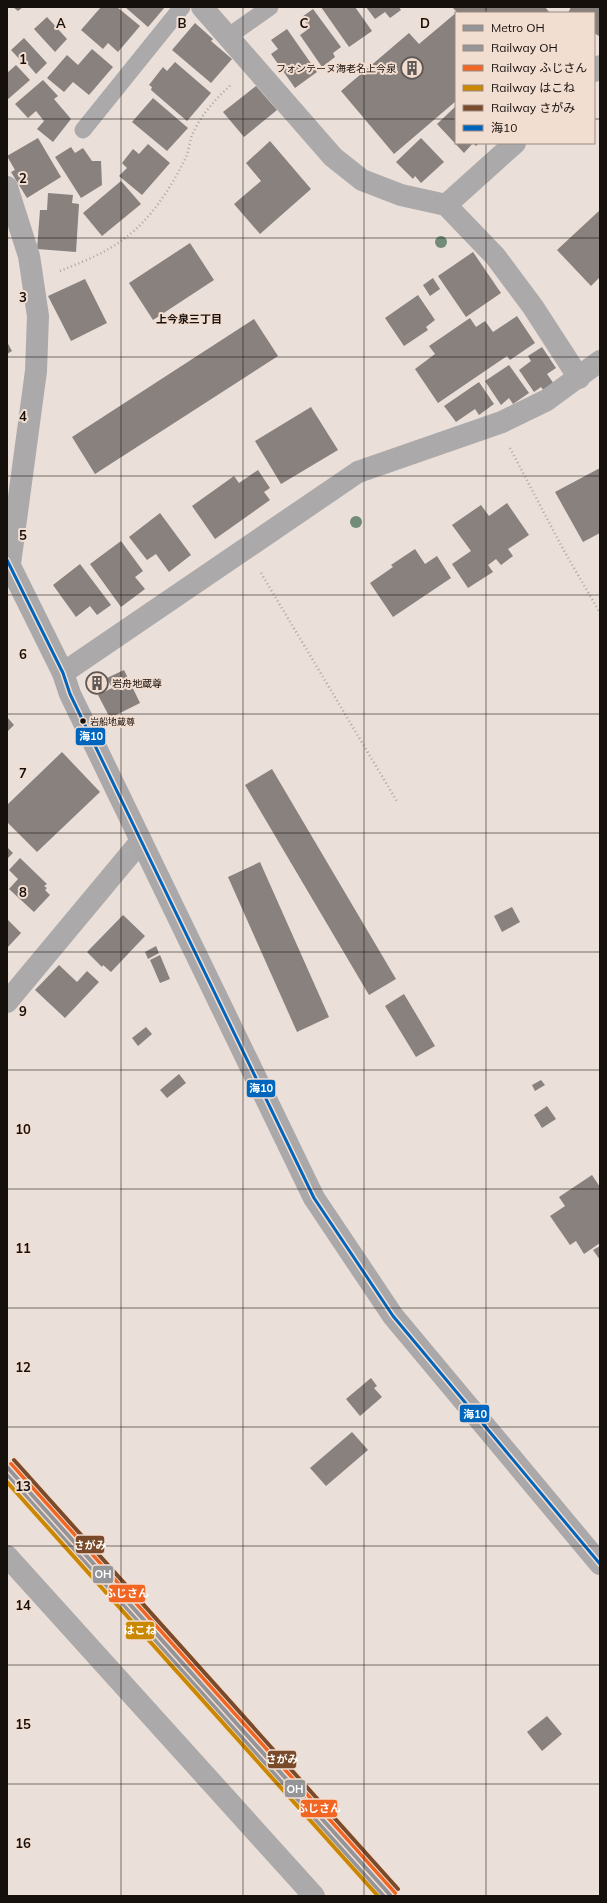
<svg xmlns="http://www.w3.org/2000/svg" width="607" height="1903" viewBox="0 0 607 1903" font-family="Mulish,'Noto Sans JP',sans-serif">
<rect width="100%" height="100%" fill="#eadfd9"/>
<g fill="#89817d">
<polygon points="13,7 23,7 18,11"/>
<polygon points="101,7 117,7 140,26 118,52 108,43 103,49 81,30"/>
<polygon points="125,7 165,7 148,27"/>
<polygon points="321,7 355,7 372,31 349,47"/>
<polygon points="366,7 399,7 401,10 390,18 385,12 375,19"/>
<polygon points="452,7 545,7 550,13 456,13 456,101 394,154 341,91 409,33 419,44 457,12"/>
<polygon points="571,7 600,7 599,36 594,33 594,13 568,13"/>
<polygon points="313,9 341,47 333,53 335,57 322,67 300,35 307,30 304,27 308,26 302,17"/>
<polygon points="47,17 67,39 55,52 34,29"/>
<polygon points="195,23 213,39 211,41 232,59 211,83 172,50"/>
<polygon points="287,29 317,72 295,88 271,54 278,49 271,40"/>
<polygon points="24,38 47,63 36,74 25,61 23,63 11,50"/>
<polygon points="92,49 113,67 89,95 73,82 64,92 47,78 67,55 78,65"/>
<polygon points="175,62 211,93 187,121 151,90 152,87 149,85 163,67 167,71"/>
<polygon points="16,65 30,80 7,100 7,73"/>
<polygon points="43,80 58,96 54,99 71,119 53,142 37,129 44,121 36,111 28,118 15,104"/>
<polygon points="256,86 277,110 244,137 223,112"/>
<polygon points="153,98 188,128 167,151 132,122"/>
<polygon points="456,106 456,143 479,143 476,146 473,143 464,153 437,124"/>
<polygon points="38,138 61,177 27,198 11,172 15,170 7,156"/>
<polygon points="421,138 444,162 421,183 415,176 413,179 396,162"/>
<polygon points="270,141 311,189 260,234 234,204 261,181 246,163"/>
<polygon points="148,144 170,163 142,195 119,176 127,168 122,163 133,149 139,154"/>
<polygon points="71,147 75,153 83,148 92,161 101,161 102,185 81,198 55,157"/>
<polygon points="121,181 141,204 102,236 83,213"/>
<polygon points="48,193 73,195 72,203 79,204 76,252 37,249 40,210 47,210"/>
<polygon points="600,210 600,277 591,286 557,250"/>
<polygon points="190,243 214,280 153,320 129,283"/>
<polygon points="473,252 501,293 466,317 438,276"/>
<polygon points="433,278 440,289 430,296 423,285"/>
<polygon points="85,279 107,323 71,341 48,296"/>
<polygon points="418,295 435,320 426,327 428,330 404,346 385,318"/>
<polygon points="517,316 535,343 510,360 507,356 438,403 415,369 435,354 429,346 470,318 476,327 485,321 493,332"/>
<polygon points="254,319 278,356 95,474 72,437"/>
<polygon points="7,342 12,351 7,354"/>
<polygon points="542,347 556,368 547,374 554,384 544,391 541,387 534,392 519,370 531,361 528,356"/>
<polygon points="509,365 529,393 513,404 509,398 501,405 485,381"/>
<polygon points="479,382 494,404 479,415 475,409 456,422 444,406"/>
<polygon points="311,407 338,450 281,484 255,441"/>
<polygon points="600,468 600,533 583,542 555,492"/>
<polygon points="258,470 270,488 264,492 270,500 215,539 192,506 234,476 239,483"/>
<polygon points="507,503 529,535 508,549 513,556 501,565 496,559 488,565 493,572 468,588 452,564 471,551 452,525 481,505 489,516"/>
<polygon points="160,513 191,555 169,572 156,554 147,560 129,537"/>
<polygon points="121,541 143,571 135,577 145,589 121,607 90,564"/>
<polygon points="415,549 425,564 437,556 451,578 393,617 370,583 393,567 391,565"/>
<polygon points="80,564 111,605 97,615 90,606 76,617 53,585"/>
<polygon points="124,670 140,703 110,718 98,695 112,688 107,678"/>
<polygon points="99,675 105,687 94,692 89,679"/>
<polygon points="7,717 14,725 7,732"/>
<polygon points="62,752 100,792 37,852 7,822 7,805"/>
<polygon points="272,769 396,979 369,995 245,785"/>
<polygon points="7,847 13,853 7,859"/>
<polygon points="20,858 47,884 44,886 47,888 45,890 50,895 34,912 9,889 18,879 9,870"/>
<polygon points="260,862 329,1017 297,1032 228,877"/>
<polygon points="512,907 520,922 502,932 494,916"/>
<polygon points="123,915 145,936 111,972 103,965 102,967 87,952"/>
<polygon points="7,919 21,933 7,948"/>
<polygon points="156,946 159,953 148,959 145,952"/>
<polygon points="160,955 170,979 160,983 150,960"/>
<polygon points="59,965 77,982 87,971 99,982 65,1018 35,990"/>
<polygon points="404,994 435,1046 416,1057 385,1006"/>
<polygon points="146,1027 152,1034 138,1046 132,1038"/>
<polygon points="179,1074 186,1083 167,1098 160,1090"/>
<polygon points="541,1080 545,1085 535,1091 532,1085"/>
<polygon points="547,1106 556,1119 542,1128 534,1115"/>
<polygon points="592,1175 600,1187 600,1243 584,1254 576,1241 570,1245 550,1216 565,1206 559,1197"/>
<polygon points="600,1246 600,1260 593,1250"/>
<polygon points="371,1378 377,1386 374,1388 382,1397 360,1416 346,1399"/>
<polygon points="352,1432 368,1450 326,1486 310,1468"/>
<polygon points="547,1716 562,1734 542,1751 527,1732"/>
</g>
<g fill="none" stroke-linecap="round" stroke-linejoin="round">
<g stroke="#aba8a7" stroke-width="2.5" stroke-dasharray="1 3" stroke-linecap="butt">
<path d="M60,271C82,262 106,253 125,238C151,219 170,189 184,161C189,153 189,143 192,135C201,115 216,98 232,84"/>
<polyline points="510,448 563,549 600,613"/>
<polyline points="261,573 398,803"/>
</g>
<g stroke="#aba9aa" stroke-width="17">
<polyline points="229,36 270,7"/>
<polyline points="83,130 182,7"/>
</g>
<g stroke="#aba9aa" stroke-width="22">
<polyline points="202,7 333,157 362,180 401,195 446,205 495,256 533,307 579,378"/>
<polyline points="594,71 600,66"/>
<polyline points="7,187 29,256 38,316 36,371 10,564"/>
<polyline points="446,205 515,143"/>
<polyline points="63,673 358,472 502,422 547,400 600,361"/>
<polyline points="7,1002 141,841"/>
<polyline points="7,1556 314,1896"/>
</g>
<polyline stroke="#aba8a9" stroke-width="22" points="7,560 63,673 70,694 314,1198 393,1316 600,1564"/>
<g stroke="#f2ddd1" stroke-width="6">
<polyline id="bus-1" points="7,560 63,673 70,694 314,1198 393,1316 600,1564"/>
</g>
<use href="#bus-1" stroke="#0065bd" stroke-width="3"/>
<g stroke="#f2ddd1" stroke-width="7">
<polyline id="rail-1" points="7,1474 384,1896"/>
</g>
<g stroke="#f2ddd1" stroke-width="7">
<polyline id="rail-2" points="11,1464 395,1893"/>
</g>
<g stroke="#f2ddd1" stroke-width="7">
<polyline id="rail-3" points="7,1482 378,1896"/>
</g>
<g stroke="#f2ddd1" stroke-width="7">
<polyline id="rail-4" points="14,1460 398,1889"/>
</g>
<use href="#rail-1" stroke="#939598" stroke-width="4"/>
<use href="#rail-2" stroke="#f26522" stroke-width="4"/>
<use href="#rail-3" stroke="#ca8802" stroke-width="4"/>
<use href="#rail-4" stroke="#7a4b2a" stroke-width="4"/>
<g stroke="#f2ddd1" stroke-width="7">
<polyline id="metro-1" points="7,1467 391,1896"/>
</g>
<use href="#metro-1" stroke="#939598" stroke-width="4"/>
</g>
<g fill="#738c7a">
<circle cx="441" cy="242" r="6"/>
<circle cx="356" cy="522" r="6"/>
</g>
<path fill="none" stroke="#16100c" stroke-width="1" stroke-opacity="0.55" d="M121,7V1896M243,7V1896M364,7V1896M486,7V13M7,119H456M594,119H600M486,143V1896M7,238H600M7,357H600M7,476H600M7,595H600M7,714H600M7,833H600M7,952H600M7,1070H600M7,1189H600M7,1308H600M7,1427H600M7,1546H600M7,1665H600M7,1784H600"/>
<defs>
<g id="building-ring" transform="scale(1.15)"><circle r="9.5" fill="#f2ddd1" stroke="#605854" stroke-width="1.5"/><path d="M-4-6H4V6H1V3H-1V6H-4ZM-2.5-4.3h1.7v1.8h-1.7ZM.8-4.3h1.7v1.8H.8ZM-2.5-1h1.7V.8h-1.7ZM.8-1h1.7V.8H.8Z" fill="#605854"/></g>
</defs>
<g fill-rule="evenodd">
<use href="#building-ring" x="412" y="68"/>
<use href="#building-ring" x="97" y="683"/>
</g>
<circle fill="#16100c" stroke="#f2ddd1" stroke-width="1.5" cx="83" cy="721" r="3.5"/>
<g text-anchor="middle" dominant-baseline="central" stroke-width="4" stroke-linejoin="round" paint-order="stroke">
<g font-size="9" fill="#16100c" stroke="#f2ddd1" text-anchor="start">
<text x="90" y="721">岩船地蔵尊</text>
</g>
<g font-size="10" fill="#16100c" stroke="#f2ddd1" text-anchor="end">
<text x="396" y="68">フォンテーヌ海老名上今泉</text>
<text x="112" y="683" text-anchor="start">岩舟地蔵尊</text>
</g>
<g font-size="11" font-weight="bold" fill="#16100c" stroke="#f2ddd1">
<text x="189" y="319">上今泉三丁目</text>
</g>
</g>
<g font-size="13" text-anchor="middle" font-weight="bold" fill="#16100c" stroke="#f2ddd1" stroke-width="4" stroke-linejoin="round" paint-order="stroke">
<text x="61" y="28">A</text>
<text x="182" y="28">B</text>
<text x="304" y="28">C</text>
<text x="425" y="28">D</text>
<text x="23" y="64">1</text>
<text x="23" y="183">2</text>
<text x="23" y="302">3</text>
<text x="23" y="421">4</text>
<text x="23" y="540">5</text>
<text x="23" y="659">6</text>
<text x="23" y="778">7</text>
<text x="23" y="897">8</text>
<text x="23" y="1016">9</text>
<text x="23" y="1134">10</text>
<text x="23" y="1253">11</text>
<text x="23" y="1372">12</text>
<text x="23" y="1491">13</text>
<text x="23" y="1610">14</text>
<text x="23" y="1729">15</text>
<text x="23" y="1848">16</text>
</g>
<g stroke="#f2ddd1" stroke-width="1.5">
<rect x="75" y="727" width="31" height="19" rx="4" fill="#0065bd"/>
<rect x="246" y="1079" width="30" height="19" rx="4" fill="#0065bd"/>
<rect x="459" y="1404" width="31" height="19" rx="4" fill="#0065bd"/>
<rect x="75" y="1535" width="30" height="19" rx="4" fill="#7a4b2a"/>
<rect x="92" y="1565" width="22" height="19" rx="4" fill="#939598"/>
<rect x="108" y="1584" width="38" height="19" rx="4" fill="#f26522"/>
<rect x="125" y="1621" width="30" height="19" rx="4" fill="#ca8802"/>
<rect x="267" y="1750" width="30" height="19" rx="4" fill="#7a4b2a"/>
<rect x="284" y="1779" width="22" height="19" rx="4" fill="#939598"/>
<rect x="300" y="1799" width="38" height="19" rx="4" fill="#f26522"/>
</g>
<g font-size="11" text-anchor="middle" font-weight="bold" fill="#fff">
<text x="91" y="740">海10</text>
<text x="261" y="1092">海10</text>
<text x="475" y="1418">海10</text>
<text x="90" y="1549">さがみ</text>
<text x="103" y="1578">OH</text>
<text x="127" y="1597">ふじさん</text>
<text x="140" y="1634">はこね</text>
<text x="282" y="1763">さがみ</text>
<text x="295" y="1793">OH</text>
<text x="319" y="1812">ふじさん</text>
</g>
<rect width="607" height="1903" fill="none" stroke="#16100c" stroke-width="16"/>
<rect x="455" y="12" width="140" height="132" fill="#f2ddd1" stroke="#9a8b82"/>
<rect x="463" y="25" width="20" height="6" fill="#939598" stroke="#9a8b82"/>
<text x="491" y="32" font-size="12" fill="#16100c">Metro OH</text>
<rect x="463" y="45" width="20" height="6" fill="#939598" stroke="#9a8b82"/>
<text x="491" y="52" font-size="12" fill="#16100c">Railway OH</text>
<rect x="463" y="65" width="20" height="6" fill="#f26522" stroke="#9a8b82"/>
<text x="491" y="72" font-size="12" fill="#16100c">Railway ふじさん</text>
<rect x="463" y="85" width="20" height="6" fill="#ca8802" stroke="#9a8b82"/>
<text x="491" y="92" font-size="12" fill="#16100c">Railway はこね</text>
<rect x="463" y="105" width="20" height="6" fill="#7a4b2a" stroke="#9a8b82"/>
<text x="491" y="112" font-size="12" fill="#16100c">Railway さがみ</text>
<rect x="463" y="125" width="20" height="6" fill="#0065bd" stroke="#9a8b82"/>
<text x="491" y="132" font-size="12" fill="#16100c">海10</text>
</svg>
